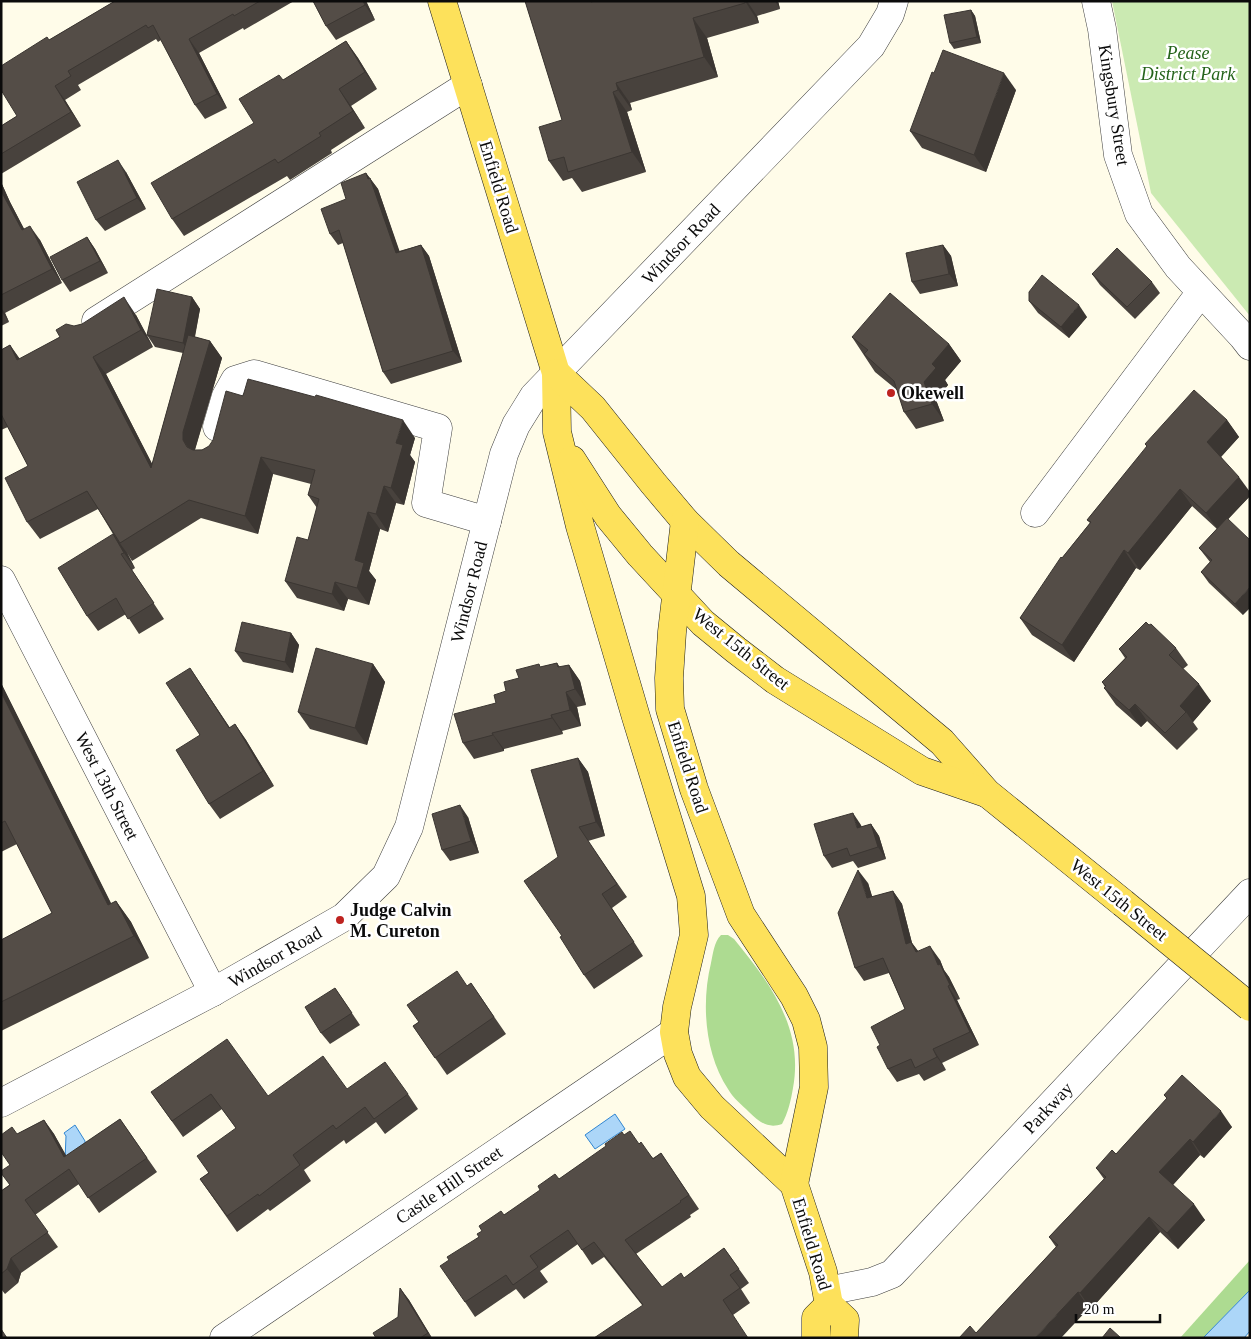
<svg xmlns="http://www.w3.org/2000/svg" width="1251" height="1339" viewBox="0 0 1251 1339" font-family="Georgia,serif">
<rect width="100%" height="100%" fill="#fffce9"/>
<polygon fill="#cbeab2" points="1112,1 1250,1 1250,316 1151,193"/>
<g fill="#addb91">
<path d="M721,935H728L734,939C770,983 804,1028 793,1088C791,1100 788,1113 782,1124C768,1129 759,1122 749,1112C742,1105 733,1098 728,1089C705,1054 701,1004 711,963C713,954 714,942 721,935Z"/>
<polygon points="1250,1260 1250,1290 1203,1338 1180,1338"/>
</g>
<g fill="#acd6f8" stroke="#3186d1">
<polygon points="615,1114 625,1129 595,1149 585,1135"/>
<polygon points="75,1125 85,1141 86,1158 65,1160 66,1136 64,1133"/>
<polygon points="1250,1290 1250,1331 1244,1338 1203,1338"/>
</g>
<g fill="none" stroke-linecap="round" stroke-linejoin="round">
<g stroke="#3e3e3e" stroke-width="29">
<g id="minor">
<polyline points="1096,1 1102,29 1118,155 1139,214 1178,267 1243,337 1250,346"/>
<polyline points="96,321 468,85"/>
<polyline points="217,427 226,396 235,380 254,374 438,428 426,503 487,521"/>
<polyline points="1035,513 1201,292"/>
<polyline points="1,580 213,992"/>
<polyline points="1,1103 213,992 344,917 386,876 409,827 504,454 516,425 534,396 871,46 890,14 894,1"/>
<polyline points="827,1291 872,1282 892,1274 1250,893"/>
<polyline points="224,1338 674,1032"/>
</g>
</g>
<g stroke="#1c1c1c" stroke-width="29">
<g id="major">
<polyline points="442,1 556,373 557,432 580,526 636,717 691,896 694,935 677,1007 674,1032 678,1054 687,1077 712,1107 794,1184 823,1272 829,1305"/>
<polyline points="556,373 593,408 653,483 685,521 729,564 942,742 987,793 1123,903"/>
<polyline points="572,460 608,516 640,555 703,623 736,650 775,680 922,771 986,793"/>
<polyline points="685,521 672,632 669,678 670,709 694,789 741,915 794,996 806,1020 813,1047 814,1087 794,1184"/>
<polyline points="829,1305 845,1320 844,1338"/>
<polyline points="816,1338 816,1318 829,1305"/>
</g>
</g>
<use href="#minor" stroke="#fff" stroke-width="28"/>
<use href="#major" stroke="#fde15b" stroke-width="28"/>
<g stroke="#1c1c1c" stroke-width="29" stroke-linecap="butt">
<polyline id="major-bridge" points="1123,903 1250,1007"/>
</g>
<use href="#major-bridge" stroke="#fde15b" stroke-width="28"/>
</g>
<g fill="#48423d">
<polygon points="115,1 294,1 244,30 243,28 199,53 227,108 205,119 195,105 161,40 158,42 156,39 78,85 81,90 65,100 81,126 1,174 1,126 17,116 49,40"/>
<polygon points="313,1 366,1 375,20 336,40 326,26"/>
<polygon points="525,1 778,1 780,9 757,16 759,23 707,38 718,77 630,103 632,110 627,112 646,172 582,192 572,178 563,181 549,161 562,120"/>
<polygon points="971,10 975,16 981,43 954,49 950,43"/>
<polygon points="346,41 358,58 377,89 351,106 365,128 331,150 332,153 290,180 287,176 184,236 172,219 254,123 283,80"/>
<polygon points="1016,90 986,172 922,148 910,131"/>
<polygon points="126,172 146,209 105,231 96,220"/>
<polygon points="366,173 378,189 399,251 421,245 429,256 462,362 391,384 383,372 343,243 338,245 330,234"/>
<polygon points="1,182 10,202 24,229 40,240 62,283 5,313 9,322 1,326"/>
<polygon points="87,237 95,249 108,273 70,292 62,280"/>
<polygon points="943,245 951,256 958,286 920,294 912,282"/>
<polygon points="1092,274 1152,282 1160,293 1135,319 1100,285"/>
<polygon points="192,297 200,309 195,337 210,341 222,358 195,450 415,438 410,455 415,462 404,505 396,503 388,532 380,529 369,571 376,580 369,605 348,599 344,611 297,598 285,581 308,540 317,508 308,495 311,484 273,474 258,534 201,518 132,561 127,553 135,568 132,570 164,619 139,634 126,614 98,631 87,616 113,534 98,509 40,539 27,522 28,466 8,427 1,430 1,350 10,345 20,359 60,337 74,326 136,315 153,347 106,374 152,464 183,353 155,347 147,335"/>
<polygon points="1029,301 1087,317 1069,338 1038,313"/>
<polygon points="852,337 949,344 961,361 945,380 948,385 936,400 944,421 916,429 904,412 897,390 875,372"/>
<polygon points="1227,420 1239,437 1221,457 1250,496 1228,519 1243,615 1209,583 1201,572 1210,562 1199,548 1217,529 1192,506 1140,570 1136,568 1074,662 1032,635 1020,618 1062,558 1090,523 1087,520 1147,447 1145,444"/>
<polygon points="291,633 299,645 293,673 243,662 235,651"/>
<polygon points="1176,648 1188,665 1183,669 1211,701 1193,722 1198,729 1177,750 1147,721 1141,727 1116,705 1104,688 1105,687 1102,682 1125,658 1119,649"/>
<polygon points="557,663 560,667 569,665 580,681 586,705 577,707 581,726 562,731 563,734 504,749 504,751 474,759 463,743 496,703 519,678 541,667"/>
<polygon points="373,664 385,682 367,745 310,729 298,712"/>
<polygon points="190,668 230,728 235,724 246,740 274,786 220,819 209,804"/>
<polygon points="1,683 111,904 116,901 131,922 149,958 1,1031 1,940 52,913 17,844 1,852"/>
<polygon points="578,758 588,772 605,836 588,841 627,897 612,908 643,956 594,989 584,975 562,936 558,857"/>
<polygon points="468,817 479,853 450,861 442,850"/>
<polygon points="871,824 879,836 886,859 858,868 853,861 832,868 824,856 861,825 861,827"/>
<polygon points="868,883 872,897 893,891 902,904 912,943 918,951 940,960 944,970 949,977 960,999 957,1000 979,1045 942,1063 946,1070 924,1081 919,1074 897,1082 888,1069 880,1045 905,1009 889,973 864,981 855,968"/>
<polygon points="471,983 506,1034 447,1075 413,1026"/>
<polygon points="335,988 360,1025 330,1044 321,1033"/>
<polygon points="347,1089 408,1094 418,1109 385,1134 376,1122 346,1144 344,1140 304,1170 311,1181 270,1211 268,1209 237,1232 200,1179 208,1173 236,1128 222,1109 183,1137 151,1092 268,1096"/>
<polygon points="1164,1095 1232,1127 1204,1158 1200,1155 1173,1185 1205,1220 1178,1249 1160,1232 1091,1309 1089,1308 976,1333 1056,1247 1049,1237 1104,1179 1096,1168 1116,1154 1167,1099"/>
<polygon points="120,1119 157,1172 99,1213 79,1184 35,1215 58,1247 21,1273 18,1283 5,1294 1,1289 1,1191 9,1185 10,1165 17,1134 44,1120 54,1134 66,1156"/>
<polygon points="624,1135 639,1144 653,1158 661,1153 699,1209 690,1215 691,1217 636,1254 662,1287 684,1278 724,1248 749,1283 741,1289 750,1303 733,1315 642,1305 604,1257 592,1265 578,1244 540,1271 548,1282 524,1299 516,1289 475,1317 465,1302 449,1260 479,1237 504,1215 559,1179"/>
<polygon points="400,1288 409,1300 432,1338 376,1338 398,1317"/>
</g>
<g fill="#3b3632">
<polygon points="363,1 366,1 375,20 365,5"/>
<polygon points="745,1 747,1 757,16 759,23"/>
<polygon points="775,1 778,1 780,9"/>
<polygon points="971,10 975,16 981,43 977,37"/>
<polygon points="693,18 707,38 718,77 704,57"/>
<polygon points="189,39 199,53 227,108 217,94"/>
<polygon points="346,41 358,58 377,89 365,72"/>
<polygon points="1004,73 1016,90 986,172 974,155"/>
<polygon points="616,83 630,103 632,110 618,90"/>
<polygon points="55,86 65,100 81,126 71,112"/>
<polygon points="339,89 351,106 365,128 353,111"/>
<polygon points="613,92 627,112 646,172 632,152"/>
<polygon points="118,160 126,172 146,209 137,198"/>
<polygon points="366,173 378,189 404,264 396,253"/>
<polygon points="1,182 10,202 32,244 22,230 1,191"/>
<polygon points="30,226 40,240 62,283 52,269"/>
<polygon points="87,237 95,249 108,273 100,261"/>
<polygon points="421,245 429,256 462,362 453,351"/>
<polygon points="943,245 951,256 958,286 949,274"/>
<polygon points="124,297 136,315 153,347 141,330"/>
<polygon points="192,297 200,309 191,355 183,343"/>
<polygon points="1079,305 1087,317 1069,338 1061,327"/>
<polygon points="1,308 5,313 9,322 1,311"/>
<polygon points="210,341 222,358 195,449 195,457 183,440 183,432"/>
<polygon points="949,344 961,361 945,380 948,385 936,400 944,421 932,404 924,382 932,364"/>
<polygon points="10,345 22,363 17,360"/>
<polygon points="93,357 106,374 163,485 151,468"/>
<polygon points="403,420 415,438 410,455 415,462 404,505 391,488 396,443"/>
<polygon points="1227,420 1239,437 1219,459 1207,442"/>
<polygon points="261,457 273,474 258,534 245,516"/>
<polygon points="1239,477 1250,492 1250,496 1218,530 1206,513"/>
<polygon points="384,486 396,503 388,532 376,514"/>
<polygon points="1180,489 1192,506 1140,570 1128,553"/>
<polygon points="368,512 380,529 369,571 376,580 369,605 357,588 355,560"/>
<polygon points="113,534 127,553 135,568 124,553"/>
<polygon points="1124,550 1136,568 1074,662 1062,645"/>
<polygon points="335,582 348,599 344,611 332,594"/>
<polygon points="1249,588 1250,590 1250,608 1243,615 1235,604"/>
<polygon points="291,633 299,645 293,673 285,662"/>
<polygon points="373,664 385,682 367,745 355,728"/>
<polygon points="569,665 580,681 586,705 575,689"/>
<polygon points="190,668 240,743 229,728"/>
<polygon points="1,683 123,927 108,905 1,692"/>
<polygon points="1199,684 1211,701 1193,722 1186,712 1180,706"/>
<polygon points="566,692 577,707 581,726 570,710"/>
<polygon points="1135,704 1147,721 1141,727 1129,710"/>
<polygon points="551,715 562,731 563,734 552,718"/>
<polygon points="235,724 246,740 274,786 263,771"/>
<polygon points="492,733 504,749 504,751 493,735"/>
<polygon points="578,758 588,772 605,836 596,822"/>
<polygon points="460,805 468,817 479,853 471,841"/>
<polygon points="853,813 861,825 866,840 857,828"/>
<polygon points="871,824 879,836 886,859 878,847"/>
<polygon points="858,870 868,883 877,912 867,898"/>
<polygon points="893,891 902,904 912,943 921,955 906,944"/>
<polygon points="116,901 131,922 149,958 134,936"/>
<polygon points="930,946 940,960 944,970 949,977 960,999 950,985 938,965"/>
<polygon points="948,986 957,1000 979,1045 970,1032"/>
<polygon points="933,1049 942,1063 946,1070 937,1057"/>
<polygon points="1221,1111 1232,1127 1204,1158 1193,1142"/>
<polygon points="44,1120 54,1134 75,1171 64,1157"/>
<polygon points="1190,1139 1200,1155 1170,1188 1159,1172"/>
<polygon points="1194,1204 1205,1220 1178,1249 1167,1233"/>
<polygon points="1149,1217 1160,1232 1091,1309 1080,1293"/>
<polygon points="11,1258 21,1273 18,1283 7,1269"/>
<polygon points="400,1288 409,1300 432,1338 428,1333"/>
<polygon points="1078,1292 1089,1308 1061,1338 1035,1338"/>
</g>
<g fill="#544d47" stroke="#3b3632">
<polygon points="115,1 260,1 234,16 233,14 189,39 217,94 195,105 153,25 148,28 146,25 68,71 71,76 55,86 71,112 1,154 1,126 17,116 1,90 1,66 47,37 49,40"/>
<polygon points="313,1 363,1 365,5 326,26"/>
<polygon points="525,1 591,1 591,2 595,1 745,1 745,3 693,18 704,57 616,83 618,90 613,92 632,152 568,172 564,157 549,161 539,127 562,120"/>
<polygon points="971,10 977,37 950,43 944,15"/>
<polygon points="346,41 365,72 339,89 353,111 319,133 321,136 278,163 275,159 172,219 151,183 254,123 239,99 279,75 283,80"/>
<polygon points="943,50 1004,73 974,155 910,131 932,72 934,73"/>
<polygon points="118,160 137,198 96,220 77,182"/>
<polygon points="366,173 368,179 370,178 396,253 421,245 453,351 383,372 339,230 330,234 321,209 346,199 341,183"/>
<polygon points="1,191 22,230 30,226 52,269 1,295"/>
<polygon points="87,237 100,261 62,280 50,257"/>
<polygon points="943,245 949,274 912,282 906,253"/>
<polygon points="1117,248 1152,282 1127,307 1092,274"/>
<polygon points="1042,275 1079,305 1061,327 1029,301 1029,292"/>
<polygon points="157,289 192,297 183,343 147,335"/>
<polygon points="890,293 949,344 932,364 936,368 924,382 932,404 904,412 894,381 864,354 868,350 852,337"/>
<polygon points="124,297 141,330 93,357 151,468 188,335 210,341 183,432 183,440 187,447 193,450 202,450 209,446 213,440 226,391 243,396 248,379 315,397 316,395 403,420 396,443 403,445 391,488 384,486 376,514 368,512 355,560 364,563 357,588 335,582 332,594 285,581 297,537 308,540 319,499 308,495 315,470 261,457 245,516 189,500 120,543 87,491 27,522 5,478 28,466 1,414 1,350 10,345 17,360 60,337 56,330 66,324 74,326 82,324"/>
<polygon points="1194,390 1227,420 1207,442 1239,477 1206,513 1180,489 1128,553 1124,550 1062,645 1020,618 1061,557 1062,558 1091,522 1087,520 1147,446 1145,444"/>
<polygon points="1227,518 1250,540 1250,589 1249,588 1235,604 1201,572 1212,560 1199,548"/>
<polygon points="113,534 124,553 121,554 154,603 128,619 116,598 87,616 58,568"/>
<polygon points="242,622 291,633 285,662 235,651"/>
<polygon points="1146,622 1149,625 1151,624 1176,648 1169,655 1199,684 1180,706 1186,712 1165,733 1135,704 1129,710 1104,688 1106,686 1102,682 1127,657 1119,649"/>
<polygon points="316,648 373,664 355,728 298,712"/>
<polygon points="557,663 558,667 569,665 575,689 566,692 570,710 551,715 552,718 492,733 493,735 463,743 454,714 496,703 494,695 506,691 504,682 519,678 516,670 539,664 540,667"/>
<polygon points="190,668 229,728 235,724 263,771 209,804 176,750 200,735 166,683"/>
<polygon points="1,692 108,905 116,901 134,936 1,1002 1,940 52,913 5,821 1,823"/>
<polygon points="578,758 596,822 579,827 617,884 602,894 634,942 584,975 560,937 562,936 524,881 558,857 531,770"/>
<polygon points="460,805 471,841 442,850 432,814"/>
<polygon points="853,813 857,828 871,824 878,847 850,856 847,848 824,856 814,824"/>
<polygon points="858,870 867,898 893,891 906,944 911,942 916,952 930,946 938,965 940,964 950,985 948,986 970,1032 933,1049 937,1057 915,1068 911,1059 888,1069 877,1047 880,1045 871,1027 905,1009 883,958 855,968 838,913"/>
<polygon points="457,971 467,986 471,983 494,1017 435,1058 413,1026 419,1022 407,1005"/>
<polygon points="335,988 352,1013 321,1033 305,1007"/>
<polygon points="227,1039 268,1096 323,1056 347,1089 385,1062 408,1094 374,1119 365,1107 336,1129 333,1125 293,1155 300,1165 259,1196 258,1194 227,1216 200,1179 209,1173 197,1156 236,1128 211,1094 172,1121 151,1092"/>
<polygon points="1182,1075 1221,1111 1193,1142 1190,1139 1159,1172 1194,1204 1167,1233 1149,1217 1080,1293 1078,1292 1035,1338 959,1338 970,1326 976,1333 1058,1245 1049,1237 1106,1177 1096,1168 1112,1150 1116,1154 1167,1098 1164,1095"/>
<polygon points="120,1119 147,1158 88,1198 69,1169 25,1200 48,1232 11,1258 7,1269 1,1274 1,1191 10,1185 1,1173 1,1171 10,1165 1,1152 1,1135 12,1127 17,1134 44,1120 64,1157"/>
<polygon points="630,1131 639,1144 641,1142 653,1159 661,1153 689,1195 680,1201 681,1202 625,1240 662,1287 681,1273 684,1278 724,1248 739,1269 730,1275 740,1288 723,1300 748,1338 594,1338 643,1305 594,1242 582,1250 568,1230 530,1256 538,1267 513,1285 506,1275 465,1302 440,1266 449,1260 447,1257 479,1237 477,1234 482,1231 479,1226 501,1211 504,1215 540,1190 538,1186 555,1174 559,1179 606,1146 605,1144 622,1132 624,1135"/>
<polygon points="400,1288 428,1333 420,1338 376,1338 373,1333 398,1317"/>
<polygon points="1110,1328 1121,1338 1102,1338"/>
<polygon points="1,1329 7,1338 1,1338"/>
</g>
<g fill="#be2320" stroke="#fff" stroke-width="2">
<circle cx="891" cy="393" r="5"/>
<circle cx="340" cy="920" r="5"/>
</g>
<g text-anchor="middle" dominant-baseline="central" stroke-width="5" stroke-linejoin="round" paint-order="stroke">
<g font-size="18" font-style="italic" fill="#24631a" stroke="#fff">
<text x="1188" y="53">Pease<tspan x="1188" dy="21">District Park</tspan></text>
</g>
<g font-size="18" fill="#0b0b0b" stroke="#fff">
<text transform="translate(1114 105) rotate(81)">Kingsbury Street</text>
<text transform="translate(499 187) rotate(73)">Enfield Road</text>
<text transform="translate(681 244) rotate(-46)">Windsor Road</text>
<text transform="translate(469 592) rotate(-76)">Windsor Road</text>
<text transform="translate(741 649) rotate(39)">West 15th Street</text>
<text transform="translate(688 767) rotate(72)">Enfield Road</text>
<text transform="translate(107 786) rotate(63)">West 13th Street</text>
<text transform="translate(1119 900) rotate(39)">West 15th Street</text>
<text transform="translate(275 957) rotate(-30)">Windsor Road</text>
<text transform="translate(1048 1108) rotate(-47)">Parkway</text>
<text transform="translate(449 1185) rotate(-34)">Castle Hill Street</text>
<text transform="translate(812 1244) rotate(73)">Enfield Road</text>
</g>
<g font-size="18" font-weight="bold" fill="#0b0b0b" stroke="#fff" text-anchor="start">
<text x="901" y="393">Okewell</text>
<text x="350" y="910">Judge Calvin<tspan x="350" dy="21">M. Cureton</tspan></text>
</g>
</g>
<rect width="1251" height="1339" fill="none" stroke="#0b0b0b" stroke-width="5"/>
<path d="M1076 1314v8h84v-8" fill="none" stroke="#0b0b0b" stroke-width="2.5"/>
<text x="1084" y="1314" font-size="15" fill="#0b0b0b" stroke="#ffffff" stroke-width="4" paint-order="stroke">20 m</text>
</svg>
